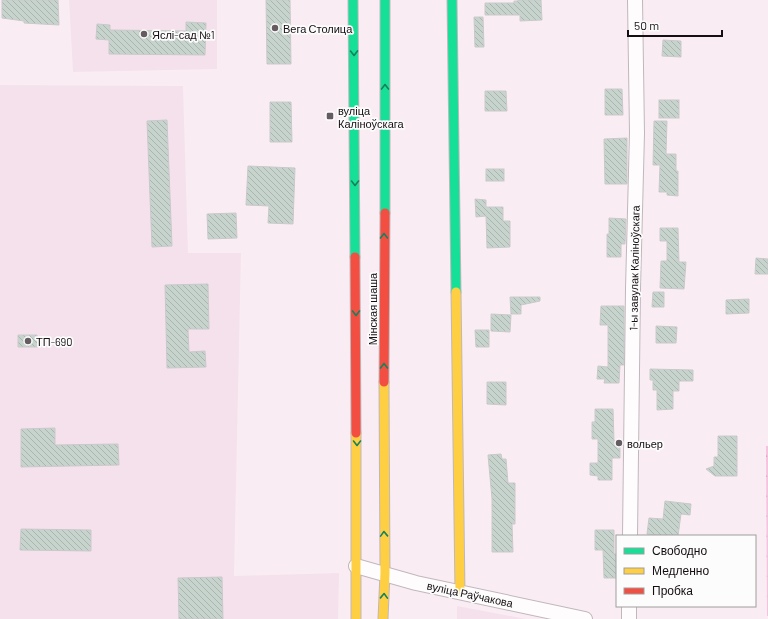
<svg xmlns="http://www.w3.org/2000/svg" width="768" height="619" viewBox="0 0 768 619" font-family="Barlow,sans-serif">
<defs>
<pattern id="forest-firs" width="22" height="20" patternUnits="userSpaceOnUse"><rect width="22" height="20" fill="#f5c3df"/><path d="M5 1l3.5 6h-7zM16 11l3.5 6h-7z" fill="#d1a6be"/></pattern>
<pattern id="building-back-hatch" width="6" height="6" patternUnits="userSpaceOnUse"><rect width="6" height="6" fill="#c7d4ce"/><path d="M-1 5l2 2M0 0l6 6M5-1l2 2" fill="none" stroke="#aab5b0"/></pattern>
</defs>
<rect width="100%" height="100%" fill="#f9edf3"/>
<g fill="#f5e1ec">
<polygon points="69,0 217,0 217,69 73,72"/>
<polygon points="0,85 183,86 188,253 241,253 234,576 339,573 338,619 0,619"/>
<polygon points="457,606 526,619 457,619"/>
</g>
<polygon fill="url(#forest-firs)" points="766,446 768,446 768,616 767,616"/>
<g fill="url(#building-back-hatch)" stroke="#cac9ca">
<polygon points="2,0 58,0 59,25 24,23 24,21 2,18"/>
<polygon points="266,0 290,0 291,64 267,64"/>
<polygon points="518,0 541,0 542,20 520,21 520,15 485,15 485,3 514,3 514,1 518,1"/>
<polygon points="474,17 483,17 484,47 475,47"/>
<polygon points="186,22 206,23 205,55 109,54 109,40 96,39 97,24 110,25 110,30 186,31"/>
<polygon points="663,40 681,41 681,57 662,56"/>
<polygon points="605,89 622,89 623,115 605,115"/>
<polygon points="485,91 506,91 507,111 485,111"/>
<rect x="659" y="100" width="20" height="18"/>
<polygon points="270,102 291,102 292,142 270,142"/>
<polygon points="167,120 172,246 152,247 147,121"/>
<polygon points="654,121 667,121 666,154 676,154 676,171 678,171 678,196 667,195 667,192 659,192 660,165 653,165"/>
<polygon points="627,138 627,184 605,184 604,139"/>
<polygon points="248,166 295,168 293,224 268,223 269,206 246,205"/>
<rect x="486" y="169" width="18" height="12"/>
<polygon points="475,199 486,200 486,207 503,207 503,221 510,221 510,247 487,248 486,216 476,217"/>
<polygon points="236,213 237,238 208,239 207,214"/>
<polygon points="609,218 626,219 625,244 621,244 621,257 607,257 607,234 609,234"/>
<polygon points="660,228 678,228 679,262 686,262 684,289 660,288 661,261 667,261 667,241 660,241"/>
<polygon points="756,258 768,259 768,274 755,274"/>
<polygon points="208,284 209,329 188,329 189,352 205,351 206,367 167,368 165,285"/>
<polygon points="653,292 664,292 664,307 652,307"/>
<polygon points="510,297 540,297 540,301 521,305 521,314 511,314"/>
<polygon points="749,299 749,313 726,314 726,300"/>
<polygon points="601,306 624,306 624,365 620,365 619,383 604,383 605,379 597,379 598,366 608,367 608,325 600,325"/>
<polygon points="491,314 511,315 510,332 491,331"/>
<polygon points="656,326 677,327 676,343 656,343"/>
<polygon points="475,330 489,330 489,347 476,347"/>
<polygon points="18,335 37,335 38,347 18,347"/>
<polygon points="650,369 693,370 693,381 679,381 679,391 673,391 673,409 657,410 657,390 653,390 653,380 650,380"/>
<polygon points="487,382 506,382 506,405 487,404"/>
<polygon points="595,409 613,409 614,441 620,440 620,458 612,458 612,480 598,480 598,476 590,475 590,463 598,463 598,439 592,439 592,422 595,422"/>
<polygon points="55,428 55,445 118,444 119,465 21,467 21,429"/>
<polygon points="718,436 737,436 737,476 715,476 706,469 714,466 714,457 718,457"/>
<polygon points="501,454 502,459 506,459 508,483 515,483 515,524 512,524 513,552 492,552 492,499 488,455"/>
<polygon points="665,501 691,504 690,515 681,514 678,536 664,536 647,534 649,518 663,519"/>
<polygon points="21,529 91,530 91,551 20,550"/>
<polygon points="595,530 614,530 614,554 616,554 617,578 604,578 603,550 595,550"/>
<polygon points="222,577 223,619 179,619 178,578"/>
</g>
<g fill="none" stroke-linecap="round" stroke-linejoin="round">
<g stroke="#c0b7bc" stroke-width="16">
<g id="street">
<polyline points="630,536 633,289 637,133 635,0"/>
<polyline points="356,566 416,583 585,619"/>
<polyline points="629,619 629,606"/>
</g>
</g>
<g stroke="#c0b7bc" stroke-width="11">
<g id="fast">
<polyline points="353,0 355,257"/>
<polyline points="452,0 456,292"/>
<polyline points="385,213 385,0"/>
</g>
</g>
<g stroke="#c0b7bc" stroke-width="11">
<g id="slow">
<polyline points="456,292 460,593"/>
<polyline points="356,619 356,433"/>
<polyline points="383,619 385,573 384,382"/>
</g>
</g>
<g stroke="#c0b7bc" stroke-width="11">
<g id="jam">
<polyline points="355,257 356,433"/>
<polyline points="384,382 385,213"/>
</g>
</g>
<use href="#street" stroke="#fefcfd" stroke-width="14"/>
<use href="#fast" stroke="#16e098" stroke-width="9"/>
<use href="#slow" stroke="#ffcf43" stroke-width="9"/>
<use href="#jam" stroke="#f24e42" stroke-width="9"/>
</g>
<defs><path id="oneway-chevron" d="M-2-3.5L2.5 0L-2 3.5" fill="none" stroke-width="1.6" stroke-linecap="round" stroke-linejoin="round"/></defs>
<g stroke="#16825c">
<use href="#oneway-chevron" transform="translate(354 53) rotate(89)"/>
<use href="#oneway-chevron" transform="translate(385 87) rotate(-90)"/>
<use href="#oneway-chevron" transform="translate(355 183) rotate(90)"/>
<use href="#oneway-chevron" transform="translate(384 236) rotate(-90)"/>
<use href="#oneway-chevron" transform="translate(356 313) rotate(90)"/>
<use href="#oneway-chevron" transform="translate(384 366) rotate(-90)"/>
<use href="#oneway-chevron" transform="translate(357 443) rotate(90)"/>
<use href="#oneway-chevron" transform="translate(384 534) rotate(-92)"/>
<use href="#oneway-chevron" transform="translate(384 596) rotate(-88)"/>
</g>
<g fill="#655c61" stroke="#fcfcfc" stroke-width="1.5">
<circle cx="275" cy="28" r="4"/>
<circle cx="144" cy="34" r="4"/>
<rect x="326" y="112" width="8" height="8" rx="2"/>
<circle cx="28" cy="341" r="4"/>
<circle cx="619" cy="443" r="4"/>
</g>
<g text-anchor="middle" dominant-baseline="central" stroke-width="3.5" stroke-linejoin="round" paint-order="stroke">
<g font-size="11" fill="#150e12" stroke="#fcfcfc" text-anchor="start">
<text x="283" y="28">Вега Столица</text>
<text x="152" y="34">Яслі-сад №1</text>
<text x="338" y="110">вуліца<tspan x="338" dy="13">Каліноўскага</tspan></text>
<text x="36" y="341">ТП-690</text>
<text x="627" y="443">вольер</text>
</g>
<g font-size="11" fill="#150e12" stroke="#fcfcfc">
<text transform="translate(634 268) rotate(-89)">1-ы завулак Каліноўскага</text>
<text transform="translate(372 309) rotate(-90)">Мінская шаша</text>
<text transform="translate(470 594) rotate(12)">вуліца Раўчакова</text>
</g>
</g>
<rect x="616" y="535" width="140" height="72" fill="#fcfcfc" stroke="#a09d9e"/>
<rect x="624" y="548" width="20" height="6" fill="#16e098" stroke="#a09d9e"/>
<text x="652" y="555" font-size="12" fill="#150e12">Свободно</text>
<rect x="624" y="568" width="20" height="6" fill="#ffcf43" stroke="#a09d9e"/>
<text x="652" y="575" font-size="12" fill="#150e12">Медленно</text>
<rect x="624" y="588" width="20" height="6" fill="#f24e42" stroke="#a09d9e"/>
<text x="652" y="595" font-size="12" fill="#150e12">Пробка</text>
<path d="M628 30v6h94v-6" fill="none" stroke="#150e12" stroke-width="2"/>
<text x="634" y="30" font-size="12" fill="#150e12" stroke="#fcfcfc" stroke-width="3" paint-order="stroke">50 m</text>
</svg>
